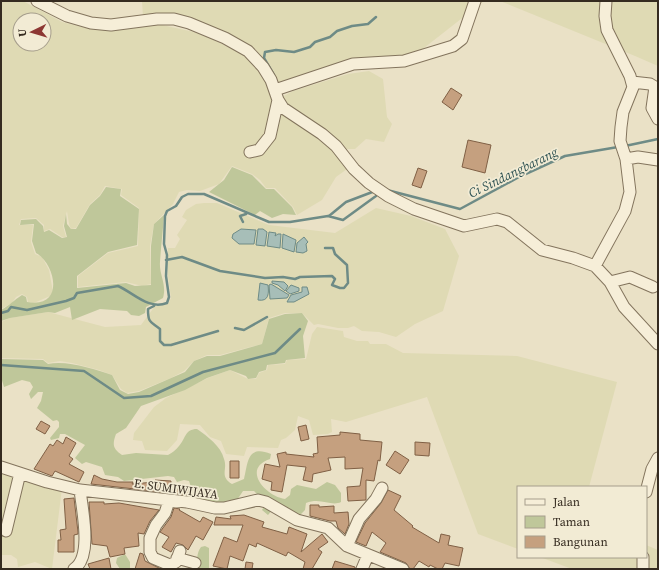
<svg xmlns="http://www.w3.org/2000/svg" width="659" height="570" font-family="'Source Serif 4',serif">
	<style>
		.farmland { fill: #dfdab4; fill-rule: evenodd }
		.green { fill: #bfc79a }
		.water { fill: #a7beb8; stroke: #6e8b86 }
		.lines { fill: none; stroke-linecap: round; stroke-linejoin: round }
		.stream { stroke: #6e8b86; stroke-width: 2.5 }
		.building { fill: #c5a07f; stroke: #806045 }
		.minor-casing { stroke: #83745d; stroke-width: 13 }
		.minor { stroke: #f6eed8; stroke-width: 11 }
		.labels { text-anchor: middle; stroke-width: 3.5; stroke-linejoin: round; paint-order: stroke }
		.street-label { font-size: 12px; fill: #352b20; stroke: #f2ebd4 }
		.water-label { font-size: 13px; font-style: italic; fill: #305353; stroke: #f2ebd4 }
	</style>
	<rect width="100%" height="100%" fill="#eae1c6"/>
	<path class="farmland" d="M1,1H23L62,22L86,28L114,29L136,25H162L194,32L212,39L248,57L265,79L270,91L333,149L347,169L336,177L322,200L297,215L293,207L275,188H266L260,180L252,174L232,166L219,184L200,191L187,190L179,192L173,204L154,224L150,246L151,284L142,286L126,282L78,287V276L108,253L138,246L139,208L121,195L122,189L105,186L100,195L90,204L76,228L71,229L69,224L67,211L63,226L66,237H62L50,229L44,231V225L36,218L21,219L19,225H33L31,242L35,254L42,257L49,270L53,292L50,296L34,303L28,302L27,297L22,294L16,297L12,303L1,309ZM20,20H44V44H20Z
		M142,1H484L415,55L278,87L238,41L143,17Z
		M500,1H658V66L635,56Z
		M369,71L383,79L387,117L392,124L384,142L366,139L355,149H341L330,133L291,111L282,97L293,91L348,74Z
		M204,203H217L269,225L335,233L376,208L411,216L445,229L459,256L443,311L415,324L396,337L379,332L362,331L354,326L348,328H338L318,324L314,325L302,313H285L269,318L262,344L220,355H207L194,361L184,371L171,378L139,391L127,393L121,389L112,375L99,370L72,363L60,361L48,363L43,359L1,358V322L10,318L48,312L105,327L141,325L155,306L168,304L171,298L168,276V248H175L180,239L177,235L187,220L182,217L186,210L196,204Z
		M317,327L343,331L344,337L357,341H368L370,344H386L403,353L517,356L617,382L589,487H518V549L478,534L427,397L346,422L331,419L332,432L328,434L313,435L309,420L298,416L295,430L286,438L281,440L278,448L247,447L244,456L226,454L221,441L210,437L200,425L180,424L177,440L167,451L145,450L142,441L133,440L134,433L154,407L166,398L208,378L230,370L248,379H256L259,373L267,370L268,365L285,364L287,360L306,359L312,334Z
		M1,468L62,488L52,569L35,562L18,567L17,559L11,555H1Z
		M646,545L658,550V569H572L540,557H646Z"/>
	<path class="green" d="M232,167L252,175L266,189H274L292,207L296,215L283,214L272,218L260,211L255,215L209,192L224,180Z
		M106,187L121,189L120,196L139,209L137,245L108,252L77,276V288L126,283L135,286L151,285V246L154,224L164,215C163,230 161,246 160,262C159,275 167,284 163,298L146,307L145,313L139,316L131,315L127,311L100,309L72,320L70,307L55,313L48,312L10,318L1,321V310C10,305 14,300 22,295L26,297L27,302C65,309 56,264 36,253L32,241L34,224L20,225L21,220L36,219L43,226L44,232L49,230L62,238L67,237L64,226L66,214L67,224L71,229H76L90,205L100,196Z
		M302,313L308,321L303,336L305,358L286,360L285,363L267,365L266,370L259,372L256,378L248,379L246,376L230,370L207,378L185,390L141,406L126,428L116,434C112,445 113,449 122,455L136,453L168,455C172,453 176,450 179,446C186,438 185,429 197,429C207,436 221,446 224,459C228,470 219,476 232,484L244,479C248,463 247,444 271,454L270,459C241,469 266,496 285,499L290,495L291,489L297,485L316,489L327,482L335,485L341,493V502C331,507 321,497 306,503L305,510L299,516L287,509L274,508L268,515L262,510L266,503L254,491H243L237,500L225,501L224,507L217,506L212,501V507L195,499L189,481L184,480L177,482L174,477L168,476L124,481L118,477L105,475L102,467L86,462L82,464L75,458L85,445L65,434H60L59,438L51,440L50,438L59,427V422L57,420L53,421L37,408L41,401L43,392H38L31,399L29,394L33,387L30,382L22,380L4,387L1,377V359L43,360L48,364C67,360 94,369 112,375L120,390L128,394L139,392L185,372L194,361L207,356H220L262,344L269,319L285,314Z
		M205,546L209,548V569H194C198,562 196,553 201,547Z
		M125,554L130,562V569H120L116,563L117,558Z"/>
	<path class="water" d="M241,229L256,230L254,244H239L232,238L233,234Z
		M258,229H263L267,232L265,246L256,245Z
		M269,232L276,233L275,236L278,234H281L280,248L267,246Z
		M283,234L296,240L294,252L282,248Z
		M304,237L308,242L306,244L307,251L303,253L296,252L297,243Z
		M272,281L284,282L288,286L285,291L278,285L272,283Z
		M260,283L268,285C269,293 269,302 258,300Z
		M271,284L289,295L287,298L270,299L269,285Z
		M291,285L299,288V291L290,294L286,291Z
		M302,287H307L309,294L294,302H287L291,295L302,292Z"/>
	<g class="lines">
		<path class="stream" d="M274,75L264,58L265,52L276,50L294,52L310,47L315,42L330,37L337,31L352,26L368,24L376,17
			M625,146L658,139
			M387,190L460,209L519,177L565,156L618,147
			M329,216L346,202L375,191
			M243,222L240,216L246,214
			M166,260L182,257L220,271L265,278L283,277L295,279L300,277L332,276L335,279L332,285L340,288H344L348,283L347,265L335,254L333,248H325
			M154,306L148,309C148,323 150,321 160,329V341L164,345H171L218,331
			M1,313L8,311L11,307L27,310L66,301L74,298L77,293L118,286C134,293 148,310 167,303L169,297L166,276L167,255L164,244L165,216L167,211L176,206L182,197L188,194H204L269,222H290L328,216L343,220L376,196L377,192
			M235,328L244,330L267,317
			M1,365L84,371L124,398L151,396L203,372L275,353L300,329"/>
	</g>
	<path class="building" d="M451,88L462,95L453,110L442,102Z
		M468,140L491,145L485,173L462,167Z
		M418,168L427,171L421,188L412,185Z
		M41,421L50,426L45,434L36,429Z
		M306,425L309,439L301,441L298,427Z
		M340,432L360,434V440L382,442L380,461L378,460L374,481L366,480V500L348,501L347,487L360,486L363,468L345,469V457L328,458L331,470L313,474L312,482L303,480L306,467L287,465L282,492L271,490L272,482L262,479L265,464L280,467L277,454L286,452V454L314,457L313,454L318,453L317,437L340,435Z
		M66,437L76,443L69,456L73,459L69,464L84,472L79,482L55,471L52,476L34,469L50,444L53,446L57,440L63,444Z
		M415,442L430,443L429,456L415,455Z
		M395,451L409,460L400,474L386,465Z
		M230,461H239V478H230Z
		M94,475L102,479L117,482H133L132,484L155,482V480L171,481L170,493L91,484Z
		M188,487L190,495L172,493V490Z
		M388,490L401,496L394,510L413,526L412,527L439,543L441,534L450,536L448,545L463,548L459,566L445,563L442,569H438L430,565L429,567L419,561L413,569H410L406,563L380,552L386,543L372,532L366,546L356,542L365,523L381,503Z
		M74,498L78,532V534L74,535V552H58V540H61L60,530L66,529L64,499Z
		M89,502H104V504L119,503L159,510L150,521L144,534L138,533L139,546L124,548L125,554L110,557L107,546L92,544Z
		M310,505H319V507L334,506V513L348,512L349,524L345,534L338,528L336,521H330L310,516Z
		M174,508L180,509L179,510L200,522L203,517L213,522L203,540L196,536L188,550L183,545L176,543L171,552L162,547L169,537L160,532L171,517Z
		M244,515L264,522L262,527L287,534L289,527L307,534L301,552L322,534L328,542L318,549L322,552L312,569H303L305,562L288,552L286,556L257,543L256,547L249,544L243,561L230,556L227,569L213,566L224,537L237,542L243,525H214L216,517L231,519L230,516Z
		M140,553L143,554L145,561L161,569H135Z
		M109,558L111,569H90L88,564Z
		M335,561L355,567V569H332Z
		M246,562L253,563L252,569H245Z"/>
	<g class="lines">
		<g class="minor-casing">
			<path id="minor" d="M37,1L67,16L91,23L111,25L157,19H174L189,23L225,38L248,51L263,67L271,80L278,100L283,108L322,134L336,146L354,169L369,183L388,196L414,209L464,226L497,219L507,222L542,250L573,258L595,266L610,282L624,307L658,344
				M632,82L650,84L655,87L652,108L658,119
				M275,90L353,64L404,61L453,46L462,39L475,1
				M250,152L259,150L270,136L278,100
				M626,159L638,157L658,160
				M595,266L625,211L630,192L626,159L620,141L621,127L623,112L633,87L630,76L607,30L605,16L606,1
				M610,282L630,277L653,287
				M1,467L47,482L80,490L187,502L215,508H224L258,500L266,502L297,520L328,528L347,546L403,569
				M646,492L652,469L658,458
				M169,501L165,513L156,525L150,538V552L153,558L170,565L176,562L180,551
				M6,531L20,473
				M347,546L359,519L376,499L382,488
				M643,557V569
				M177,558L195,563
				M74,569C93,557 82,509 80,490
				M362,569L368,555"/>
		</g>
		<use href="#minor" class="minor"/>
	</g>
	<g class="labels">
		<g class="street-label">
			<text transform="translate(176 489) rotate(8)" y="4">E. SUMIWIJAYA</text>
		</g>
		<g class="water-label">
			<text transform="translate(513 172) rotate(-26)" y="5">Ci Sindangbarang</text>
		</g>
	</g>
	<rect width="659" height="570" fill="none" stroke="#352b20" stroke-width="4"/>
	<rect x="517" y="486" width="130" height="72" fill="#f2ebd4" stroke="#a69e8c"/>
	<rect x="525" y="499" width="20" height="6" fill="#f6eed8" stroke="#a69e8c"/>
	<text x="553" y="506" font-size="12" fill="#352b20">Jalan</text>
	<rect x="525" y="516" width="20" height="12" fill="#bfc79a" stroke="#a69e8c"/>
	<text x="553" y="526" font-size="12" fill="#352b20">Taman</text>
	<rect x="525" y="536" width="20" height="12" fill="#c5a07f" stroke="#a69e8c"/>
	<text x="553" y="546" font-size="12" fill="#352b20">Bangunan</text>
	<g transform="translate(32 32) rotate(265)"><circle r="19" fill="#f2ebd4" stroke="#a69e8c"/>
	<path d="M0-3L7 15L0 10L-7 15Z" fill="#8d3733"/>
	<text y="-6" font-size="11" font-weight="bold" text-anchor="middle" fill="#352b20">U</text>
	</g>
</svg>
